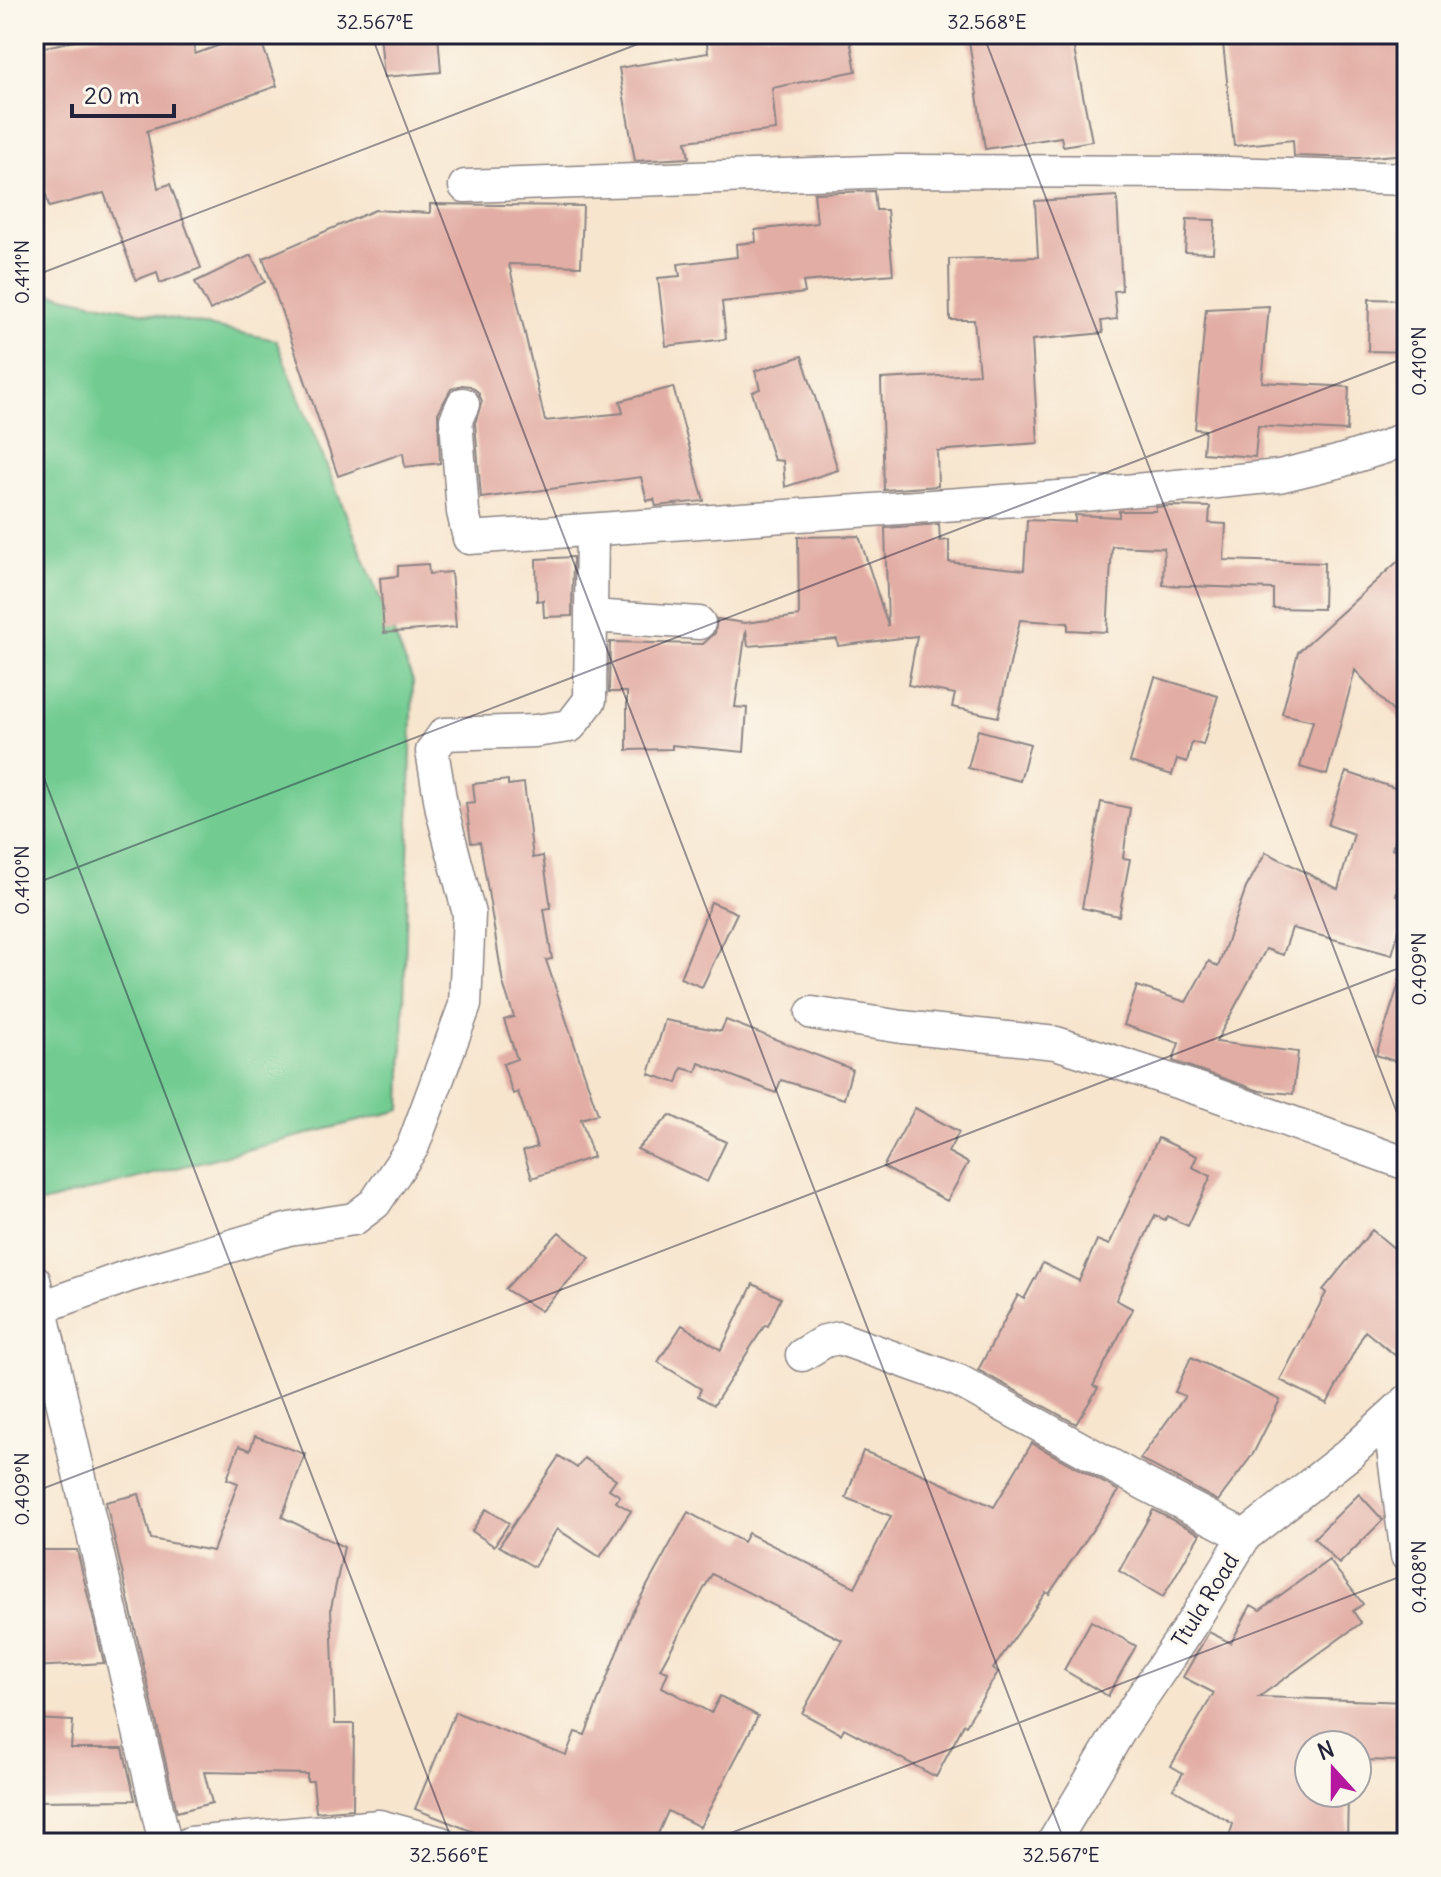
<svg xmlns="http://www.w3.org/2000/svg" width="1441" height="1877" font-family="Delius,sans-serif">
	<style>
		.green { fill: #72cc92; stroke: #4a7766; stroke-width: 2 }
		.building { fill: #e2ada4 }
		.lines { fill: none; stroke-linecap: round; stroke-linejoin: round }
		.street-casing { stroke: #8c8484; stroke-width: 35 }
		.street { stroke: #fff; stroke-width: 32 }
		.ticks { fill: none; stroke: #22223b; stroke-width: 2; stroke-opacity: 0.45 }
		.labels { text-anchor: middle; stroke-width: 6; stroke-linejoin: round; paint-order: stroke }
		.street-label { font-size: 22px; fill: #22223b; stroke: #fbf7ec }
		.neatline { fill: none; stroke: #22223b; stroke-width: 3 }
		.ticks-label { font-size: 20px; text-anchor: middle; fill: #22223b }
	</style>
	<rect width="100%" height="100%" fill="#fbf7ec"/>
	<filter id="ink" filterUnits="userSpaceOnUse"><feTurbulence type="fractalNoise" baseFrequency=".0125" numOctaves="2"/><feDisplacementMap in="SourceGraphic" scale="16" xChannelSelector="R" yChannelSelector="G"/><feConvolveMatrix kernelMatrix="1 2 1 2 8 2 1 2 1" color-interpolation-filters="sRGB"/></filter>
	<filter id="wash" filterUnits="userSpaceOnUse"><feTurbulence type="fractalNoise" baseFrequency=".006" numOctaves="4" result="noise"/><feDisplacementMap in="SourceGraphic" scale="32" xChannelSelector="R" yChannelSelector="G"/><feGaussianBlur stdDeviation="1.8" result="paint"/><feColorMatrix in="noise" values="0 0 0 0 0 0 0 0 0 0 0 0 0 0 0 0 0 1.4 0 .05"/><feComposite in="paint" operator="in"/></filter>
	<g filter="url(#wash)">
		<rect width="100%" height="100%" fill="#f7e5ce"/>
		<path class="green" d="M34,290L276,340L413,681L401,1110L34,1205Z"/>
		<g id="blocks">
			<path class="building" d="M110,34H194L195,54L248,35H259L277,86L147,131L158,188L170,184L201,268L160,283L157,272L136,280L104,193L49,207L41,174L45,173L34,95V49Z
				M380,34H438L441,72L384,77Z
				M706,34H849L856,71L772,88L776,130L686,141L689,158L635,161L619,68L708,53Z
				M968,34H1071L1092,141L1063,146L1061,137L985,149Z
				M1222,34H1407V154L1359,158L1294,156L1293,140L1234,146Z
				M874,191L876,210H887L893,274L803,282L805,293L722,302L726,339L666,346L658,278L680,276L678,264L737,257L736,244L756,242L755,230L817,223L814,193Z
				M1117,196L1122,290L1114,291L1117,319L1101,321L1103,333L1032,340L1038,443L937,451L938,486L884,490L881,379L979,374L974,320H950L949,259L1038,257L1035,201Z
				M430,204L583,206L581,266L509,264L545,421L623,413L620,401L673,387L704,501L656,506L654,499L647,501L641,477L481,498L475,423L482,401L478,392L470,386L462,385L451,389L438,413L440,463L405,467L403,453L338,476L263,258L375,210L430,213Z
				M1187,219L1215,220L1213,253L1185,252Z
				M251,255L265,282L210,310L195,282Z
				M1369,299L1407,300V352L1368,351Z
				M1269,306L1262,382L1349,387L1347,431L1258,426L1255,457L1203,453L1205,430L1195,429L1206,309Z
				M802,356L838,470L785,487L783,461L774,460L752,392L760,389L755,371Z
				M1172,506L1210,507L1209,523L1226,524L1224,560L1324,563L1323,609L1273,608V589L1163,585L1164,548L1112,546L1107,632L1068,630V623L1020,620L998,717L952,707L955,694L908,685L917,636L838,646L837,639L748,646L746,630L735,707L747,708L744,752L672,745V749L627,750V692H609L610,642L703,644L715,633L717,619L745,623L799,616L798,537L859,536L888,626L885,528L939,524L940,541L949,540V562L1024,570L1027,520L1075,522V515L1119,517V511H1156V507Z
				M1407,553V727L1355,670L1327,775L1300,767L1313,721L1282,714L1298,652Z
				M573,557L572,616L544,617L543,600L537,601L536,559Z
				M428,564L429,574L451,572L456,627L384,633L380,578L398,576V566Z
				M1155,677L1218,696L1203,745L1192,742L1187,762L1177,759L1172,775L1130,762Z
				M978,730L1030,744L1020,781L968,768Z
				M1346,772L1407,792V804L1392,849L1407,852L1396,895L1407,898V901L1392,955L1292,928L1283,955L1266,949L1216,1042L1298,1052L1293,1094L1260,1091L1173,1061L1179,1043L1124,1025L1137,986L1186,1002L1209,961L1218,967L1246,888L1266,852L1338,889L1354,834L1328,825Z
				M508,780V785L524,783L533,858L543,856L551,908L544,909L552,959L546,960L598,1114L581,1119L593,1157L532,1178L523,1151L537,1147L518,1092L513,1094L503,1064L517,1059L504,1020L514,1017L503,983L480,842L471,843L466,803L475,802L473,784Z
				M1101,802L1130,808L1123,858L1130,859L1119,916L1082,908Z
				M711,902L737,913L702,987L680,978Z
				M1401,977L1407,978V1065L1376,1055Z
				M665,1020L721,1031L726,1020L852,1069L844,1099L781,1080L776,1093L699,1063L696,1072L682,1068L677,1083L649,1074Z
				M915,1108L959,1132L948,1152L968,1163L947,1201L883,1167Z
				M670,1115L726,1142L707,1182L637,1149Z
				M1158,1138L1197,1156L1192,1167L1211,1176L1188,1226L1167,1216L1165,1220L1155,1215L1116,1300L1133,1309L1093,1386L1098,1388L1076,1424L978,1370L1018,1295L1024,1299L1043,1263L1079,1281L1097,1240L1109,1245Z
				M1372,1230L1407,1259V1365L1365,1331L1327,1404L1280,1380L1326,1293L1323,1290Z
				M559,1232L590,1258L541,1311L505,1289Z
				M753,1284L781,1298L768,1326L765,1325L714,1405L698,1396L701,1389L658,1362L682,1325L721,1350Z
				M1191,1357L1280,1400L1253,1454L1218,1501L1140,1459L1185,1396L1175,1392Z
				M255,1436L305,1454L282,1517L344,1547L331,1608L335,1724H354L353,1809L316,1812L313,1781H307V1774L204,1772L212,1803L177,1812L106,1502L139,1494L151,1539L213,1551L238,1483L227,1479L239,1446L250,1450Z
				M1032,1443L1119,1491L1049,1594L1046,1592L993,1669L998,1672L966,1725L964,1724L936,1777L844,1728L841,1734L802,1713L842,1640L712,1574L660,1669L668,1672L662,1687L711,1713L720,1696L758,1716L700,1827L668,1811L654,1843H502L415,1809L455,1712L566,1755L575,1732L585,1735L632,1613L688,1512L743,1542L748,1533L855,1587L891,1516L846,1498L863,1451L913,1470L994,1507Z
				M559,1456L577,1468L584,1458L616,1479L609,1489L620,1496L616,1502L631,1511L600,1557L557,1529L534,1567L499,1546Z
				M1359,1494L1383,1520L1339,1564L1314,1538Z
				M486,1509L509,1523L494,1546L472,1531Z
				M1153,1510L1200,1534L1163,1597L1119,1571Z
				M34,1550H77L104,1663L34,1667Z
				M1329,1560L1363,1604L1353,1611L1361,1623L1259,1697L1407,1702L1406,1761L1357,1760V1745H1309V1793H1348L1347,1843H1227L1233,1824L1173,1789L1183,1773L1171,1766L1214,1693L1183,1677L1209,1632L1231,1643L1251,1605L1260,1610Z
				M1091,1621L1136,1646L1108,1696L1064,1670Z
				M34,1719L73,1721L71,1748H123L135,1800L34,1801Z"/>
		</g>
	</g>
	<g filter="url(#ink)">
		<use href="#blocks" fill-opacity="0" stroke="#8c8484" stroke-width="2"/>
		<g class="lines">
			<g class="street-casing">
				<path id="street" d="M465,186L898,171L1199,172L1407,179
					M463,404L456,420L463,512L469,538L1074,496L1279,476L1337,462L1385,447L1407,437
					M591,616L699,623
					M812,1013L902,1027L1056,1043L1208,1092L1407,1164
					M34,1280L165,1843
					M42,1307L128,1276L289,1229L354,1219L375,1203L413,1146L465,1005L469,914L442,810L432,751L444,734L535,731L570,726L590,700L592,530
					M802,1355L825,1341L839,1338L959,1381L1145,1484L1245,1536
					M1389,1418L1407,1556
					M190,1843L379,1826L441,1843
					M1053,1843L1120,1730L1196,1617L1245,1536L1348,1455L1407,1401"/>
			</g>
			<use href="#street" class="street"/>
		</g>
	</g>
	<path class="ticks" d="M371,34L1065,1843M983,34L1407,1139M34,276L664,34M34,752L453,1843M34,884L1407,357M34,1492L1407,965M705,1843L1407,1574"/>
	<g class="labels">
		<g class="street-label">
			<text transform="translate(1205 1600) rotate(-58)" y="8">Ttula Road</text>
		</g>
	</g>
	<rect width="1441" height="1877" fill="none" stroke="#fbf7ec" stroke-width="88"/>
	<g transform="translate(1333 1769) rotate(339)"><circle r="38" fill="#fbf7ec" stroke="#a4a2a5" stroke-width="2"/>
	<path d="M0-6L14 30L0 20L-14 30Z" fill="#b5179e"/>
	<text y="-12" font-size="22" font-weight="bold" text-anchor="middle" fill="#22223b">N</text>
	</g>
	<path d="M72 104v12h102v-12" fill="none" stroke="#22223b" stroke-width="4"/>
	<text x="84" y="104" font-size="24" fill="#22223b" stroke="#fbf7ec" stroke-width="6" paint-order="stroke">20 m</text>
	<rect x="44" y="44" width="1353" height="1789" class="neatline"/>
	<g class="ticks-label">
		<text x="375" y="29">32.567°E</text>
		<text x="987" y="29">32.568°E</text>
		<text transform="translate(22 272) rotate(-90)" y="7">0.411°N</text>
		<text transform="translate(1419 361) rotate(-90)" y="7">0.410°N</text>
		<text transform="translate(22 880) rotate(-90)" y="7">0.410°N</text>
		<text transform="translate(1419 969) rotate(-90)" y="7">0.409°N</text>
		<text transform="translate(22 1489) rotate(-90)" y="7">0.409°N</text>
		<text transform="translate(1419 1577) rotate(-90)" y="7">0.408°N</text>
		<text x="449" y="1862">32.566°E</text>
		<text x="1061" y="1862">32.567°E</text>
	</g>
</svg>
